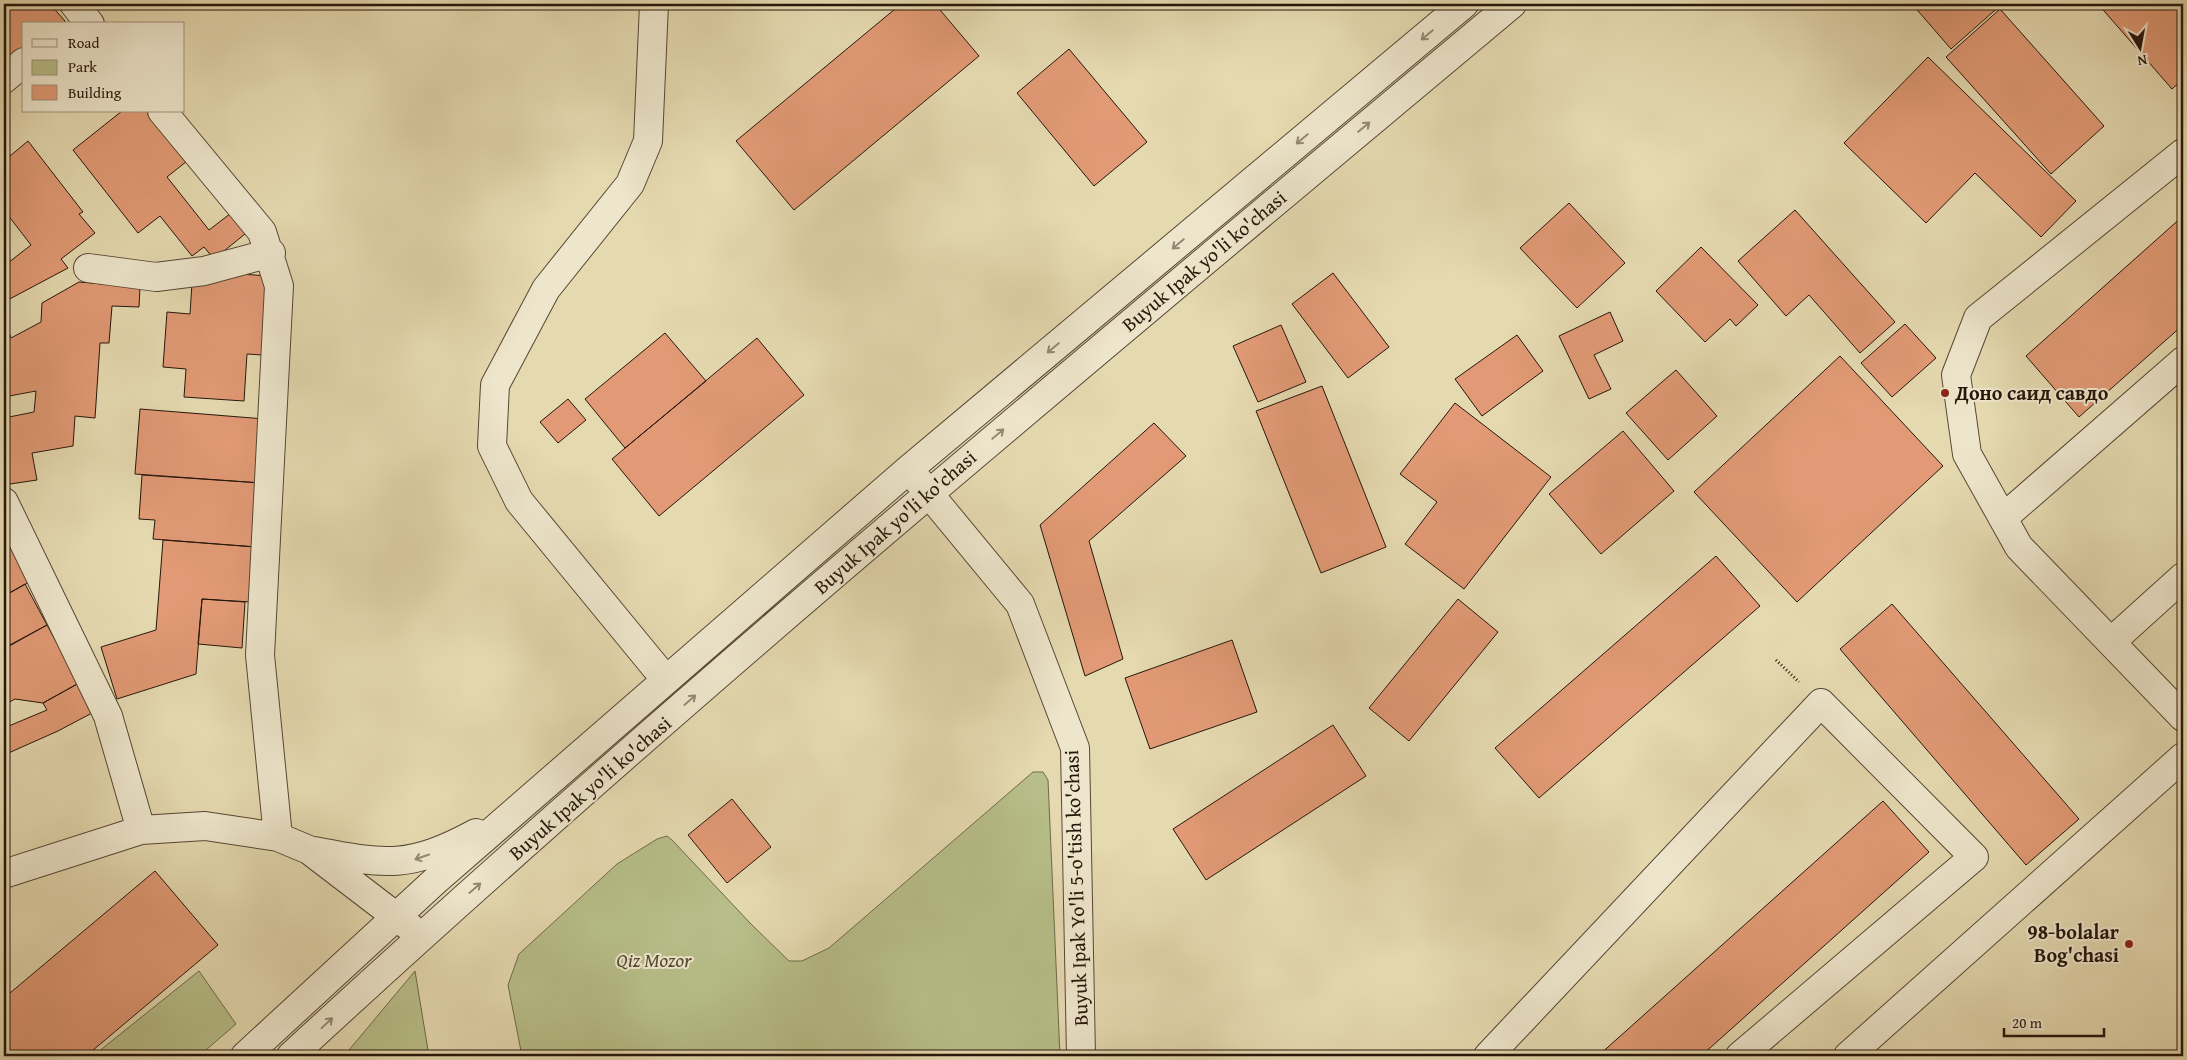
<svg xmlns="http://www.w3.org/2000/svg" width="2187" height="1060" font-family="'Gentium Book Plus',serif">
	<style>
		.green { fill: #b7be89; stroke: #6e6a4a }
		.building { fill: #e19a75; stroke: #26160b }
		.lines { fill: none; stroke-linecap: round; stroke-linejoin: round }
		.minor-casing { stroke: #564734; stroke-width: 30 }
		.path { stroke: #26160b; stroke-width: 3; stroke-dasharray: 1 2.5; stroke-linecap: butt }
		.minor { stroke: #eee6cc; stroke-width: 28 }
		.oneway { stroke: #948875 }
		.poi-dot { fill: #8f2418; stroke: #eee6cc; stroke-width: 2 }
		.labels { text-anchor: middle; stroke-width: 4; stroke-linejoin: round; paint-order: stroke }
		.street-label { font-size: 20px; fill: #26160b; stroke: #eee6cc }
		.poi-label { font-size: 20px; font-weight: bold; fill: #26160b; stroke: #eee6cc; text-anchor: start }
		.park-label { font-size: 20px; font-style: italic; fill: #524831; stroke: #eee6cc }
	</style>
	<rect width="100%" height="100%" fill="#e5d9b0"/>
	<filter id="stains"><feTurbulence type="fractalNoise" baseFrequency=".004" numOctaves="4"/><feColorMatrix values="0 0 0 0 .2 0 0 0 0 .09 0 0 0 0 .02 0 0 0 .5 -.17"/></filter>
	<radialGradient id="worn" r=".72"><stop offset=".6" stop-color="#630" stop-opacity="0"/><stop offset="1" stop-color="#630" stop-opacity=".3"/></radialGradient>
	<path class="green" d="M1033,772H1043L1048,780L1060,1056H522L508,985L519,954L617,864L657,839L667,836L673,841L751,924L789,961H802L829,948Z
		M199,971L236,1024L199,1056H93Z
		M415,971L429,1056H344Z"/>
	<path class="building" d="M4,4H50L65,21L62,24H24V57L4,74Z
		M901,4H935L979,56L794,210L736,141Z
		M1912,4H2002L1951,49Z
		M2098,4H2183V79L2172,89Z
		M2000,9L2104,126L2051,174L1946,57Z
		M1069,49L1147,142L1094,186L1017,93Z
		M1928,57L2076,201L2041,237L1975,173L1926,223L1844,143Z
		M122,111H156L192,157L167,177L209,230L235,210L250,230L214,259L204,247L192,256L160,216L138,233L73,150Z
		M28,141L83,212L79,214L95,233L61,259L68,268L4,302V266L31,245L4,210V161Z
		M1569,203L1625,263L1577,308L1520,248Z
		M1795,210L1895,322L1860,353L1809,295L1786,316L1738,261Z
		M2183,216V325L2079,417L2026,356Z
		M1701,247L1758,305L1736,326L1730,319L1705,342L1656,291Z
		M214,272L268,276L262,355L247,354L244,401L184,397L186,369L163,367L167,312L190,314L192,283Z
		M1333,273L1389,347L1348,378L1292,304Z
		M79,282L140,287L139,307L112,306L109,343H100L95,418L75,416L73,446L32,453L37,480L10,484L4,471V418L34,412L36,391L4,397V318L11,338L41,322L42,303Z
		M1610,312L1623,341L1594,355L1611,389L1589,399L1559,336Z
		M1905,324L1936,358L1892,397L1861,363Z
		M1281,325L1306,382L1258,402L1233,346Z
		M665,333L706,381L625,448L585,399Z
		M1517,335L1543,371L1482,416L1455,379Z
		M757,338L804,395L659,516L612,459Z
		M1840,356L1943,466L1797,602L1694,492Z
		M1676,370L1717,416L1668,460L1626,413Z
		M1322,386L1386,547L1321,573L1256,411Z
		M568,399L586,420L558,443L540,422Z
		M1455,403L1551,477L1464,589L1405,544L1437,502L1400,474Z
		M140,409L265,419L261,483L135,474Z
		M1154,423L1186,456L1089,541L1123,659L1085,676L1040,525Z
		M1623,431L1674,491L1601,554L1549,494Z
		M142,475L261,483L256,547L153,539L155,520L139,519Z
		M4,527L13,544L4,549Z
		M163,540L256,547L251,602L202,599L196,674L117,699L101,647L156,630Z
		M13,544L33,580L4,596V549Z
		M1716,556L1760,606L1539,798L1495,748Z
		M25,584L47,625L6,647L4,643V596Z
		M202,599L245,602L242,648L198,644Z
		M1458,599L1498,632L1409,741L1369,708Z
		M1892,604L2079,819L2026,865L1840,649Z
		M47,625L79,683L43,703L15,699L4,705V649Z
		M1232,640L1257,712L1150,749L1125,678Z
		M79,683L94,712L58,731L4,755V728L47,710L43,703Z
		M1333,725L1366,776L1206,880L1173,829Z
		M732,799L771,847L727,883L688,835Z
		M1883,801L1929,852L1701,1056H1598Z
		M155,871L218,945L86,1056H4V998Z"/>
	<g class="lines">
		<g class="minor-casing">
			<path id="minor" d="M74,4L90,24
				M654,4L648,141L630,184L546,289L495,385L492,446L519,501L666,680
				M4,79L24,62
				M162,111L262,232L279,286L260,655L278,837
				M2183,153L1978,318L1956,375L1967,454L2019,547L2183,717
				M88,268L156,277L204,271L271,253
				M916,478L1020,604L1075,748L1081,1056
				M4,502L108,716L141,830
				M2003,518L2183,361
				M2111,642L2183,577
				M314,851C387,865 409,869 476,833
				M4,874L141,830L205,826L278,837L309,850L411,928
				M245,1056L435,881L909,469L1464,4
				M291,1056C686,691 1100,349 1512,4
				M1488,1056L1821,703L1974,857L1740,1056
				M1848,1056L2183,757"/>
		</g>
		<path class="path" d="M1776,660L1799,682"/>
		<use href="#minor" class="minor"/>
	</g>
	<defs><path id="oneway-shaft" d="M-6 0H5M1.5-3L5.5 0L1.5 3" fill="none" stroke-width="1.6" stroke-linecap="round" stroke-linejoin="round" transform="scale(1.25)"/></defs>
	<g class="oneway">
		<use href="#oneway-shaft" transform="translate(1427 35) rotate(140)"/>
		<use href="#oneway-shaft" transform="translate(1364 127) rotate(-40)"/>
		<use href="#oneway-shaft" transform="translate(1302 139) rotate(140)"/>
		<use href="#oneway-shaft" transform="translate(1178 244) rotate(140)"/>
		<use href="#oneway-shaft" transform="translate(1053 348) rotate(140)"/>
		<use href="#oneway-shaft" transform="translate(998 434) rotate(-40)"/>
		<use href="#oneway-shaft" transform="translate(690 700) rotate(-41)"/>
		<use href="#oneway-shaft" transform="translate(422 857) rotate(161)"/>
		<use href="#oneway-shaft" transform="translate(475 888) rotate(-41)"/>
		<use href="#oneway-shaft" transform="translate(327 1023) rotate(-43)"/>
	</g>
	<g class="poi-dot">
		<circle cx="1945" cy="393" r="5"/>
		<circle cx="2129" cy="944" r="5"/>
	</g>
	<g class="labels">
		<g class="street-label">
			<text transform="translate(1204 261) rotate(-40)" y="7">Buyuk Ipak yo'li ko'chasi</text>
			<text transform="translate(895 522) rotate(-41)" y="7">Buyuk Ipak yo'li ko'chasi</text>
			<text transform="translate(590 788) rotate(-41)" y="7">Buyuk Ipak yo'li ko'chasi</text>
			<text transform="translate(1076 888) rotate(-92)" y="7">Buyuk Ipak Yo'li 5-o'tish ko'chasi</text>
		</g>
		<g class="poi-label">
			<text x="1955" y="400">Доно саид савдо</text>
			<text x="2119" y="939" text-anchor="end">98-bolalar<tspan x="2119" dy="23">Bog'chasi</tspan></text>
		</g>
		<g class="park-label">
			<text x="654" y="967">Qiz Mozor</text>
		</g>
	</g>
	<rect width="2187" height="1060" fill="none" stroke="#e5d9b0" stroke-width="20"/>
	<rect x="5" y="5" width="2177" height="1050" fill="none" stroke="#26160b" stroke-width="2.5"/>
	<rect x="10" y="10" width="2167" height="1040" fill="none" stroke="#26160b"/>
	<rect x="22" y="22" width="162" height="90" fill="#eee6cc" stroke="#9e937f"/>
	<rect x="32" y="39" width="25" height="8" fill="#eee6cc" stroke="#9e937f"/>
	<text x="68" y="48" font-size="15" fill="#26160b">Road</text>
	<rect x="32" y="60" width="25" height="15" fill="#b7be89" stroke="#9e937f"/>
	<text x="68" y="72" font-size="15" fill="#26160b">Park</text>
	<rect x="32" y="85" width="25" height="15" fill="#e19a75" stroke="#9e937f"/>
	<text x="68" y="98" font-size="15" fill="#26160b">Building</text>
	<g transform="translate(2140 48) rotate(169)" stroke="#eee6cc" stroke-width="4" paint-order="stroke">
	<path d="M0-4L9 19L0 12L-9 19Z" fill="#26160b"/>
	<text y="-8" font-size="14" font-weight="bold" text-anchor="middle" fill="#26160b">N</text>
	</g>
	<path d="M2004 1028v8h100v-8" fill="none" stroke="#26160b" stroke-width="2.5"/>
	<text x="2012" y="1028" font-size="15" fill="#26160b" stroke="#eee6cc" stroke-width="4" paint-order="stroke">20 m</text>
	<rect width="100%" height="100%" filter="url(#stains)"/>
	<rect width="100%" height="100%" fill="url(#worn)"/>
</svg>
